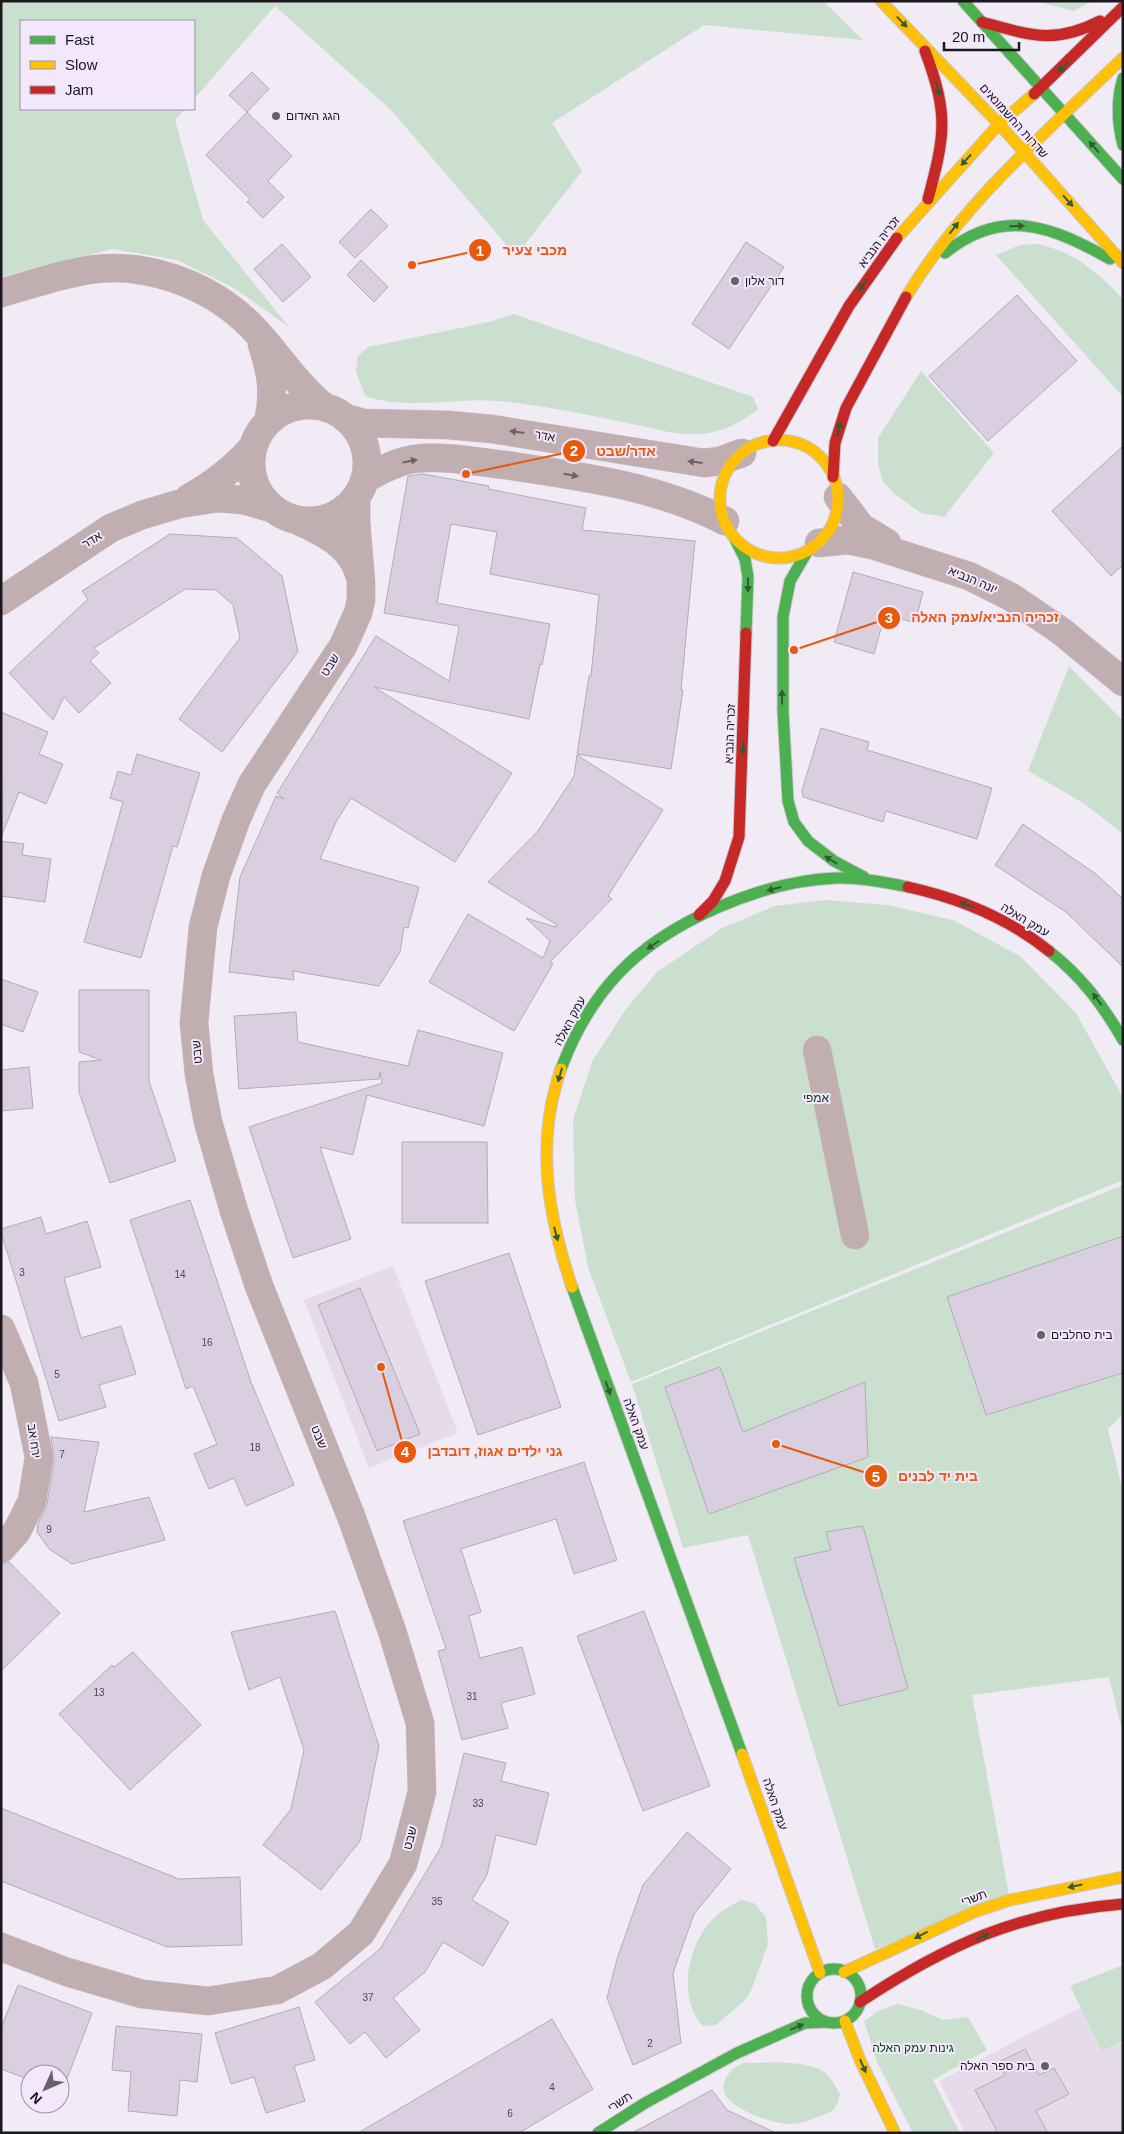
<svg xmlns="http://www.w3.org/2000/svg" width="1124" height="2134" font-family="Arial,Heebo,sans-serif">
	<style>
		.education { fill: #e6dbea }
		.green { fill: #cbdfce }
		.building { fill: #d9cfe0; stroke: #b1adb5 }
		.lines { fill: none; stroke-linecap: round; stroke-linejoin: round }
		.street-casing { stroke: #cbc6ce; stroke-width: 29 }
		.fast-casing { stroke: #cbc6ce; stroke-width: 13 }
		.slow-casing { stroke: #cbc6ce; stroke-width: 13 }
		.jam-casing { stroke: #cbc6ce; stroke-width: 13 }
		.street { stroke: #c1aeb1; stroke-width: 28 }
		.fast { stroke: #4caf50; stroke-width: 11 }
		.slow { stroke: #ffc107; stroke-width: 11 }
		.jam { stroke: #c62828; stroke-width: 11 }
		.oneway { fill: #325c35 }
		.oneway2 { fill: #6e6368 }
		.poi-dot { fill: #67626a; stroke: #f2e7fb; stroke-width: 2 }
		.labels { text-anchor: middle; stroke-width: 4; stroke-linejoin: round; paint-order: stroke }
		.number-label { font-size: 10px; fill: #4b464f }
		.poi-label { font-size: 12px; fill: #1c181f; stroke: #f2e7fb; text-anchor: start }
		.street-label { font-size: 12px; fill: #1c181f; stroke: #f2e7fb }
		.park-label { font-size: 12px; fill: #034512; stroke: #f2e7fb }
		.leader { fill: none; stroke: #e8590c; stroke-width: 2 }
		.callout-dot { fill: #e8590c; stroke: #f2e7fb; stroke-width: 2 }
		.mark-label { font-size: 15px; text-anchor: middle; font-weight: bold; fill: #fff }
		.callout-label { font-size: 14px; text-anchor: middle; font-weight: bold; fill: #e8590c; stroke: #f2e7fb; stroke-width: 4; stroke-linejoin: round; paint-order: stroke }
	</style>
	<rect width="100%" height="100%" fill="#f1ebf6"/>
	<path class="education" d="M393,1266L458,1433L369,1468L304,1300Z
		M1081,2007L1102,2051L1123,2042V2133H965L939,2081Z"/>
	<path class="green" d="M1,1H823L863,40L704,25L552,123L582,171L516,256L392,111L275,6L194,99V21H21V109H185L175,120L203,220L289,327L234,288L177,260L112,249L1,277Z
		M1035,1H1092L1074,11Z
		M1038,244C1074,252 1098,272 1123,299V397L996,255L1020,245Z
		M514,314L753,397L758,409C736,426 717,435 689,434C670,434 650,427 632,424C588,415 543,405 497,401C453,397 410,411 365,396L356,371L358,356L368,347L489,322Z
		M921,371L994,453L944,517L921,513L897,496L884,483L878,466V438Z
		M1069,666L1123,721V834L1085,804L1028,771Z
		M825,900L887,905L953,920L1020,956L1076,1013L1120,1092L1123,1103V1180L631,1382L588,1267L575,1200L573,1119L593,1060L626,1009L657,972L722,928L775,906Z
		M1123,1185V1414L1108,1429L1123,1492V1734L1109,1677L972,1695L1010,1900L875,1949L748,1535L683,1548L632,1384Z
		M741,1900L754,1903L766,1917L768,1944L751,1991L744,2001L716,2025L703,2026C676,1998 688,1942 715,1917C722,1910 732,1905 741,1900Z
		M1123,1965V2041L1102,2051L1070,1986Z
		M897,2004L921,2010L943,2020L968,2017L987,2050L933,2080L960,2133H913L877,2062L864,2021L880,2010Z
		M743,2063C765,2063 801,2060 821,2070C830,2075 835,2085 840,2094C836,2112 832,2112 815,2118C806,2122 798,2124 788,2124C770,2123 710,2104 726,2078C731,2069 734,2067 743,2063Z"/>
	<path class="building" d="M252,72L269,89L247,112L229,95Z
		M247,112L292,156L268,181L284,197L263,218L247,202L250,199L206,155Z
		M371,209L388,226L355,258L339,242Z
		M746,242L784,267L729,349L692,324Z
		M282,244L311,277L283,302L254,269Z
		M361,260L388,287L374,302L347,275Z
		M1017,295L1077,361L988,441L929,376Z
		M1123,446V565L1111,576L1052,511Z
		M423,474L489,486L488,489L586,508L582,530L695,541L681,690H683L671,769L577,754L589,676H591L599,595L490,574L497,532L451,524L437,603L550,624L542,665L540,664L529,719L374,687L512,773L455,862L351,798L336,822L320,859L419,887L408,928L404,927L400,952L379,986L293,971L294,980L229,972L240,877L276,796L284,799L277,793L376,636L449,681L459,626L384,613L408,476Z
		M170,534L237,538L282,576L298,652L222,752L179,719L240,638L233,605L216,590L185,589L94,648L99,653L90,661L111,683L79,713L64,697L53,720L9,673L88,599L82,591Z
		M853,572L923,592L915,623L885,614L874,654L834,642Z
		M1,712L48,732L39,754L63,764L46,804L19,792L2,835Z
		M821,728L869,742L867,750L992,788L977,839L886,811L883,822L803,797L802,790Z
		M137,754L200,773L177,847L173,846L141,958L84,942L123,802L110,798L118,771L131,775Z
		M577,755L663,810L608,896L612,899L550,962L553,964L514,1031L429,982L468,914L543,958L550,941L526,918L556,927L557,925L488,882L538,831L574,776Z
		M1023,824L1096,874L1123,899V967L1066,912L995,865Z
		M1,841L24,844L22,855L51,859L45,902L1,896Z
		M1,979L38,992L23,1032L1,1024Z
		M79,990H149V1081L176,1161L110,1183L79,1092V1062L101,1060L79,1052Z
		M296,1012L298,1042L408,1066L418,1030L503,1053L484,1126L367,1095L353,1155L320,1147L351,1239L293,1258L249,1127L382,1083L380,1072L379,1079L239,1089L234,1016Z
		M29,1067L33,1108L1,1111V1070Z
		M402,1142H487L488,1223H402Z
		M190,1200L251,1382L294,1485L246,1506L234,1478L209,1489L194,1454L217,1444L193,1386L186,1389L130,1220Z
		M41,1217L46,1234L87,1221L101,1267L64,1278L81,1338L121,1326L136,1374L99,1385L106,1407L59,1421L1,1232V1229Z
		M1123,1236V1373L986,1415L947,1297Z
		M509,1253L561,1407L478,1435L425,1281Z
		M360,1288L420,1434L377,1451L318,1305Z
		M720,1367L743,1432L865,1382L868,1457L709,1514L665,1387Z
		M51,1437L99,1442L84,1512L149,1497L165,1540L72,1564L49,1549L37,1532L38,1524L47,1504L54,1459Z
		M584,1462L617,1560L574,1574L556,1519L461,1549L481,1612L469,1616L480,1658L522,1647L535,1694L501,1703L508,1728L462,1740L438,1651L446,1649L403,1521Z
		M863,1526L908,1689L839,1706L794,1558L831,1550L826,1532Z
		M9,1562L60,1613L1,1671V1564Z
		M335,1611L379,1746L360,1841L321,1890L263,1845L291,1809L304,1750L280,1677L249,1690L231,1632Z
		M644,1611L710,1786L643,1811L577,1636Z
		M133,1652L201,1725L130,1790L59,1714L112,1665L114,1667Z
		M464,1753L506,1763L501,1781L549,1793L536,1845L496,1835L487,1875L472,1900L509,1922L483,1966L443,1942L425,1972L393,1998L420,2030L386,2058L365,2032L350,2044L315,2002L380,1949L441,1847Z
		M1,1808L179,1879L240,1877L242,1945L167,1947L1,1881Z
		M687,1832L731,1869L694,1914L673,1973L681,2043L633,2065L607,1998L617,1959L643,1885Z
		M18,1985L92,2013L62,2092H60V2074H30V2080L1,2069V2028Z
		M299,2007L315,2060L294,2066L305,2101L266,2113L254,2077L231,2084L215,2033Z
		M552,2019L593,2089L519,2133H358Z
		M116,2026L202,2034L197,2082L180,2080L177,2116L128,2111L131,2072L112,2070Z
		M1025,2049L1039,2075L1054,2068L1069,2094L1036,2111L1048,2133H998L975,2090L1005,2075L999,2062Z
		M712,2090L727,2110L776,2133H632Z"/>
	<g class="lines">
		<g class="street-casing">
			<path id="street" d="M1,293C27,286 52,277 78,272C139,258 209,283 252,327C277,353 295,383 323,406
				M262,344C271,372 275,392 268,422
				M251 463a58 58 0 1 1 116 0a58 58 0 1 1-116 0Z
				M345,418L364,423L448,425L492,429L704,463L720,461L742,453
				M365,479C381,470 396,462 414,459C441,455 478,462 505,465C580,476 657,486 725,521
				M838,497L861,527L887,543
				M189,498C214,484 234,469 253,447
				M299,521C323,532 351,545 359,574
				M819,543L847,540L872,545L969,576L1011,597L1061,631L1123,682
				M1,601L111,528L142,515L179,504L218,498L243,500L271,508
				M817,1050L855,1235
				M1,1329L24,1383L39,1457L32,1501L17,1531L1,1549
				M1,1947L67,1972L142,1994L208,2001L277,1990L322,1966L361,1933L403,1864L422,1792L420,1723L392,1631L351,1516L259,1286L234,1211L208,1122L199,1074L194,1023L203,927L216,876L236,820L252,784L343,646L358,613L361,600V583L356,522V498"/>
		</g>
		<g class="fast-casing">
			<path id="fast" d="M963,1L1123,179
				M1123,78C1116,101 1117,122 1123,145
				M945,253C1003,206 1053,227 1110,259
				M735,539L745,559L748,577L746,633
				M807,552L790,581L783,617V711L788,801L794,822L808,841L834,861L864,877
				M1049,951C1081,976 1103,1005 1123,1040
				M561,1069C574,1034 592,1002 617,975C667,921 763,881 836,878C860,877 885,882 908,887
				M572,1287L742,1754
				M807 1996a27 27 0 1 1 54 0a27 27 0 1 1-54 0Z
				M598,2133L645,2103L737,2053L805,2023L827,2022"/>
		</g>
		<g class="slow-casing">
			<path id="slow" d="M881,1L999,124L1123,263
				M897,238L999,124L1034,94
				M906,297C962,204 1045,133 1123,58
				M720 499a59 59 0 1 1 118 0a59 59 0 1 1-118 0Z
				M561,1069C535,1143 548,1216 572,1287
				M742,1754L820,1973
				M844,1972L974,1912L1010,1900L1123,1877
				M845,2021L860,2060L895,2133"/>
		</g>
		<g class="jam-casing">
			<path id="jam" d="M982,22C1029,35 1054,45 1100,21
				M925,51C949,115 945,135 928,199
				M1034,94L1123,7
				M773,441L849,306L897,238
				M833,477L835,443L846,408L906,297
				M908,887C958,898 1008,918 1049,951
				M699,915L713,901L725,881L739,837L746,633
				M860,2002C946,1945 1019,1912 1123,1904"/>
		</g>
		<use href="#street" class="street"/>
		<use href="#fast" class="fast"/>
		<use href="#slow" class="slow"/>
		<use href="#jam" class="jam"/>
	</g>
	<defs><path id="oneway-solid" d="M-6-.8H1V-3.2L6.5 0L1 3.2V.8H-6Z" transform="scale(1.25)"/></defs>
	<g class="oneway">
		<use href="#oneway-solid" transform="translate(902 22) rotate(46)"/>
		<use href="#oneway-solid" transform="translate(1063 67) rotate(135)"/>
		<use href="#oneway-solid" transform="translate(938 89) rotate(74)"/>
		<use href="#oneway-solid" transform="translate(1094 147) rotate(-131)"/>
		<use href="#oneway-solid" transform="translate(966 160) rotate(133)"/>
		<use href="#oneway-solid" transform="translate(1068 201) rotate(48)"/>
		<use href="#oneway-solid" transform="translate(1017 226) rotate(-1)"/>
		<use href="#oneway-solid" transform="translate(954 228) rotate(-52)"/>
		<use href="#oneway-solid" transform="translate(863 285) rotate(125)"/>
		<use href="#oneway-solid" transform="translate(839 429) rotate(-76)"/>
		<use href="#oneway-solid" transform="translate(748 585) rotate(91)"/>
		<use href="#oneway-solid" transform="translate(782 697) rotate(-90)"/>
		<use href="#oneway-solid" transform="translate(743 747) rotate(92)"/>
		<use href="#oneway-solid" transform="translate(831 860) rotate(-148)"/>
		<use href="#oneway-solid" transform="translate(774 889) rotate(165)"/>
		<use href="#oneway-solid" transform="translate(967 905) rotate(-158)"/>
		<use href="#oneway-solid" transform="translate(653 945) rotate(145)"/>
		<use href="#oneway-solid" transform="translate(1097 999) rotate(-126)"/>
		<use href="#oneway-solid" transform="translate(560 1075) rotate(106)"/>
		<use href="#oneway-solid" transform="translate(556 1234) rotate(75)"/>
		<use href="#oneway-solid" transform="translate(608 1388) rotate(70)"/>
		<use href="#oneway-solid" transform="translate(1075 1886) rotate(168)"/>
		<use href="#oneway-solid" transform="translate(921 1935) rotate(153)"/>
		<use href="#oneway-solid" transform="translate(982 1937) rotate(-23)"/>
		<use href="#oneway-solid" transform="translate(797 2027) rotate(-23)"/>
		<use href="#oneway-solid" transform="translate(863 2066) rotate(66)"/>
	</g>
	<g class="oneway2">
		<use href="#oneway-solid" transform="translate(517 432) rotate(-172)"/>
		<use href="#oneway-solid" transform="translate(410 461) rotate(-11)"/>
		<use href="#oneway-solid" transform="translate(695 462) rotate(-173)"/>
		<use href="#oneway-solid" transform="translate(571 475) rotate(10)"/>
	</g>
	<g class="poi-dot">
		<circle cx="276" cy="116" r="5"/>
		<circle cx="735" cy="281" r="5"/>
		<circle cx="1041" cy="1335" r="5"/>
		<circle cx="1045" cy="2066" r="5"/>
	</g>
	<g class="labels">
		<g class="number-label">
			<text x="22" y="1276">3</text>
			<text x="180" y="1278">14</text>
			<text x="207" y="1346">16</text>
			<text x="57" y="1378">5</text>
			<text x="255" y="1451">18</text>
			<text x="62" y="1458">7</text>
			<text x="49" y="1533">9</text>
			<text x="99" y="1696">13</text>
			<text x="472" y="1700">31</text>
			<text x="478" y="1807">33</text>
			<text x="437" y="1905">35</text>
			<text x="368" y="2001">37</text>
			<text x="650" y="2047">2</text>
			<text x="552" y="2091">4</text>
			<text x="510" y="2117">6</text>
		</g>
		<g class="poi-label">
			<text x="286" y="120">הגג האדום</text>
			<text x="745" y="285">דור אלון</text>
			<text x="1051" y="1339">בית סחלבים</text>
			<text x="1035" y="2070" text-anchor="end">בית ספר האלה</text>
		</g>
		<g class="street-label">
			<text transform="translate(1014 121) rotate(48)" y="4">שדרות החשמונאים</text>
			<text transform="translate(879 242) rotate(-53)" y="4">זכריה הנביא</text>
			<text transform="translate(545 436) rotate(9)" y="4">אדר</text>
			<text transform="translate(92 540) rotate(-32)" y="4">אדר</text>
			<text transform="translate(973 580) rotate(23)" y="4">יונה הנביא</text>
			<text transform="translate(330 665) rotate(-57)" y="4">שבט</text>
			<text transform="translate(730 734) rotate(-88)" y="4">זכריה הנביא</text>
			<text transform="translate(1025 920) rotate(31)" y="4">עמק האלה</text>
			<text transform="translate(570 1021) rotate(-62)" y="4">עמק האלה</text>
			<text transform="translate(197 1052) rotate(-95)" y="4">שבט</text>
			<text transform="translate(636 1424) rotate(70)" y="4">עמק האלה</text>
			<text transform="translate(319 1437) rotate(68)" y="4">שבט</text>
			<text transform="translate(34 1441) rotate(82)" y="4">ירח אב</text>
			<text transform="translate(775 1804) rotate(71)" y="4">עמק האלה</text>
			<text transform="translate(410 1838) rotate(-76)" y="4">שבט</text>
			<text transform="translate(974 1898) rotate(-20)" y="4">תשרי</text>
			<text transform="translate(620 2102) rotate(-33)" y="4">תשרי</text>
		</g>
		<g class="park-label">
			<text x="816" y="1102">אמפי</text>
			<text x="913" y="2052">גינות עמק האלה</text>
		</g>
	</g>
	<path class="leader" d="M412 265L480 250M466 474L574 451M794 650L889 618M381 1367L405 1452M776 1444L876 1476"/>
	<g class="callout-dot">
		<circle cx="412" cy="265" r="5"/>
		<circle cx="466" cy="474" r="5"/>
		<circle cx="794" cy="650" r="5"/>
		<circle cx="381" cy="1367" r="5"/>
		<circle cx="776" cy="1444" r="5"/>
		<circle cx="480" cy="250" r="12"/>
		<circle cx="574" cy="451" r="12"/>
		<circle cx="889" cy="618" r="12"/>
		<circle cx="405" cy="1452" r="12"/>
		<circle cx="876" cy="1476" r="12"/>
	</g>
	<g class="mark-label">
		<text x="480" y="256">1</text>
		<text x="574" y="456">2</text>
		<text x="889" y="623">3</text>
		<text x="405" y="1457">4</text>
		<text x="876" y="1482">5</text>
	</g>
	<g class="callout-label">
		<text x="535" y="255">מכבי צעיר</text>
		<text x="626" y="456">אדר/שבט</text>
		<text x="985" y="622">זכריה הנביא/עמק האלה</text>
		<text x="495" y="1456">גני ילדים אגוז, דובדבן</text>
		<text x="938" y="1481">בית יד לבנים</text>
	</g>
	<rect width="1124" height="2134" fill="none" stroke="#1c181f" stroke-width="5"/>
	<rect x="20" y="20" width="175" height="90" fill="#f2e7fb" stroke="#9c94a3"/>
	<rect x="30" y="36" width="25" height="8" fill="#4caf50" stroke="#9c94a3"/>
	<text x="65" y="45" font-size="15" fill="#1c181f">Fast</text>
	<rect x="30" y="61" width="25" height="8" fill="#ffc107" stroke="#9c94a3"/>
	<text x="65" y="70" font-size="15" fill="#1c181f">Slow</text>
	<rect x="30" y="86" width="25" height="8" fill="#c62828" stroke="#9c94a3"/>
	<text x="65" y="95" font-size="15" fill="#1c181f">Jam</text>
	<g transform="translate(45 2089) rotate(225)"><circle r="24" fill="#f2e7fb" stroke="#9c94a3"/>
	<path d="M0-4L9 19L0 12L-9 19Z" fill="#67626a"/>
	<text y="-8" font-size="14" font-weight="bold" text-anchor="middle" fill="#1c181f">N</text>
	</g>
	<path d="M944 42v8h75v-8" fill="none" stroke="#1c181f" stroke-width="2.5"/>
	<text x="952" y="42" font-size="15" fill="#1c181f" stroke="#f2e7fb" stroke-width="4" paint-order="stroke">20 m</text>
</svg>
